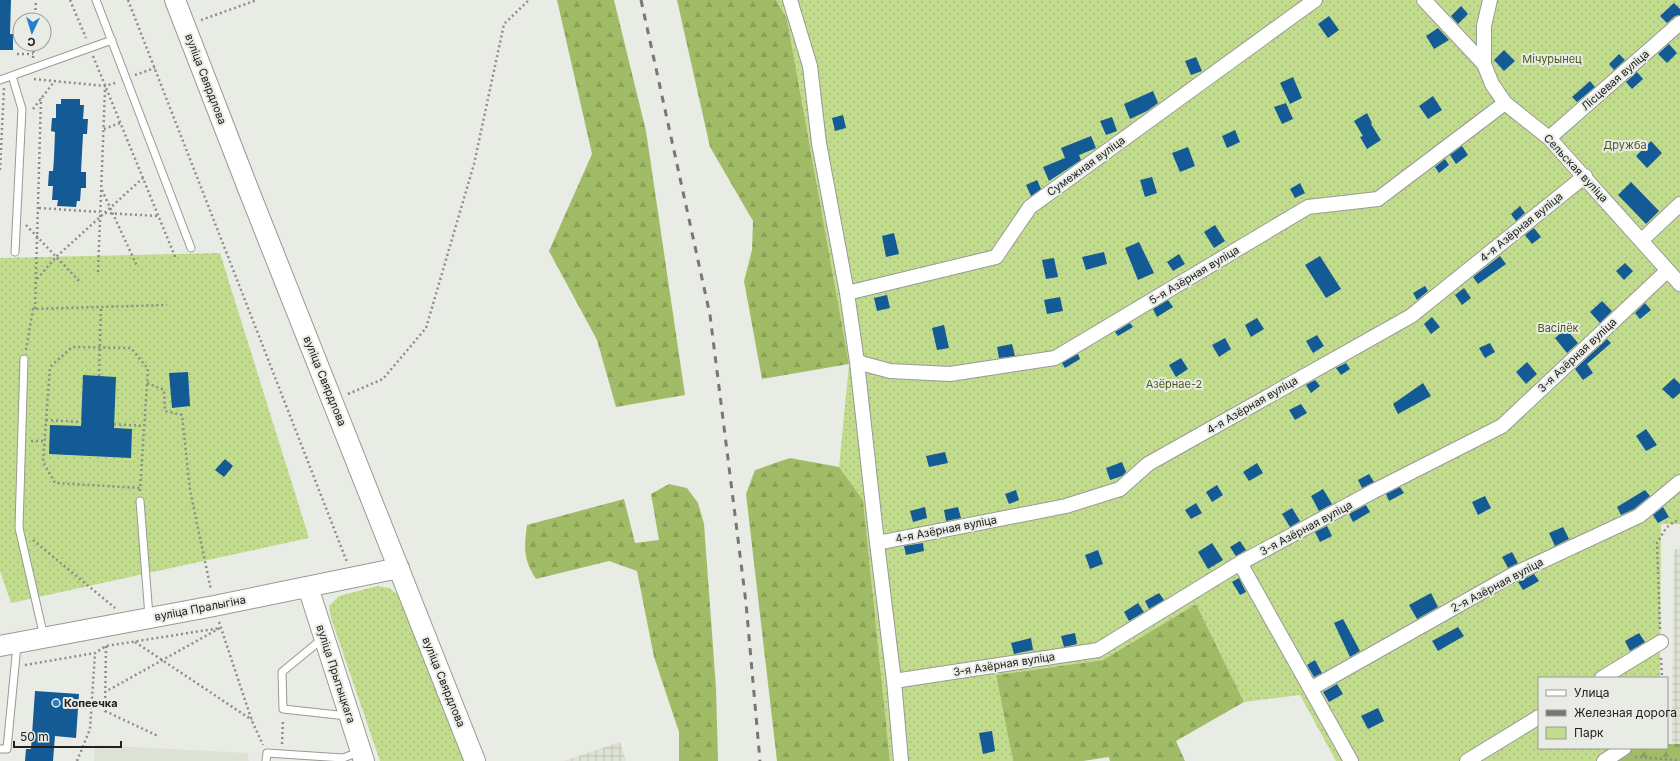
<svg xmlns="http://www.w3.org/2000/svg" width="1680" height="761" font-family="Inter,sans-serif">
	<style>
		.built { fill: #dde2d5 }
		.industrial { fill: url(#industrial-grid) }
		.green { fill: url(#green-dots) }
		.forest { fill: url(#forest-firs) }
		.building { fill: #145a94 }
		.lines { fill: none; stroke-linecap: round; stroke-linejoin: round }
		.lane-casing { stroke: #989a95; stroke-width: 9 }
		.street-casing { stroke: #989a95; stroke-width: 16 }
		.secondary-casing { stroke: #989a95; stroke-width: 22 }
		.path { stroke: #8c8d89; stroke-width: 2.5; stroke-dasharray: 2 3; stroke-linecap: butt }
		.lane { stroke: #fff; stroke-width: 7 }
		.street { stroke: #fff; stroke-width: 14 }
		.secondary { stroke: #fff; stroke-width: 20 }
		.rail { stroke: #777874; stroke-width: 3; stroke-dasharray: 7 7; stroke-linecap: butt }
		.poi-dot { fill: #247ecb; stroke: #e9ebe5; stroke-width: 1.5 }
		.labels { text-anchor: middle; stroke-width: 4; stroke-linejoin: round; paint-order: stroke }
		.park-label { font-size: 11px; fill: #4a5b1e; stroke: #e9ebe5 }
		.street-label { font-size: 11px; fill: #21211f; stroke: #e9ebe5 }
		.poi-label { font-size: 11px; font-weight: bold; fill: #21211f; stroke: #e9ebe5; text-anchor: start }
	</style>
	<defs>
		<pattern id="industrial-grid" width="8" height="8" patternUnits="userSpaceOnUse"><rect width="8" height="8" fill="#dde2d5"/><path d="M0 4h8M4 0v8" fill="none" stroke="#bdc2b6"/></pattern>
		<pattern id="green-dots" width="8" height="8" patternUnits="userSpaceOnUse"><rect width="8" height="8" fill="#c2dc8d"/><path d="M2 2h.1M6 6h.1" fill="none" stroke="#a6bc79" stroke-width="1.8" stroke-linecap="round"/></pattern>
		<pattern id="forest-firs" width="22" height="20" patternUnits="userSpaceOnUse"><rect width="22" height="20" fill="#a1bc66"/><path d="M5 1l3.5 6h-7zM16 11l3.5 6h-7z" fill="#8aa158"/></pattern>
	</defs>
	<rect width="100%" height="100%" fill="#e9ebe5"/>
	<path class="built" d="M95,745L247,753L249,761H94Z"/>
	<path class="industrial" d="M1674,549H1680V744H1672Z
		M620,742L626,761H564Z"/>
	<path class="green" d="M776,0H1680V524H1661L1660,678H1539V748H1626L1608,761H1336L1300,695L1244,702L1196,604L1103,660L996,675L1013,761H890L863,500L839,467L849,364L787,19Z
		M220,253L309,538L11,603L0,571V258Z
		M377,586L389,588L401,597L468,761H380L331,618L329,606L339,596Z"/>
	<path class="forest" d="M557,0H614L646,131L685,395L616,407L597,340L549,251L592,154Z
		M677,0H776L787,19L849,364L762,379L744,281L752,250L753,221L710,147Z
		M790,458L839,467L863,500L890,761H777L746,494L755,470Z
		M669,484L687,488L698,503L704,524L716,688L718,761H679V732L654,657L637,571L609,561L536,579C523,559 524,548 527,525L624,499L635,543L659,540L651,494Z
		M1196,604L1244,702L1176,741L1185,761H1110L1109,757L1083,761H1013L996,675L1103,660Z
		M1667,744H1680V761H1608L1626,748H1667Z"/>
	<path class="building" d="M0,0H11L10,34H13V50H0Z
		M1674,3L1680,9V15L1675,16L1667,23L1660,16Z
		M1461,6L1468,14L1458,24L1451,16Z
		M1329,16L1339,30L1328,38L1318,24Z
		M1438,28L1449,40L1434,49L1426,36Z
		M1669,44L1677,53L1667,63L1658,54Z
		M1504,50L1515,61L1504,71L1494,60Z
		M1619,54L1625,60L1614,70L1609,64Z
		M1196,57L1202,71L1191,75L1185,61Z
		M1637,72L1643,79L1632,89L1626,82Z
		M1293,77L1302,98L1290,104L1280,83Z
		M1590,81L1595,87L1577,102L1572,97Z
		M1153,91L1158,103L1147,111L1130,119L1124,104Z
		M1433,96L1442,110L1428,119L1419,106Z
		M61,99H80V105H84L83,119H88L87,134H83L81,172H86V188H81L80,201H77L76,207L57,206L58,200H52L53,186H48L49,171H53L54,158L55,132L51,131L52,118H56V104H61Z
		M1286,103L1293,119L1282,124L1274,107Z
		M1367,113L1372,123L1371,124L1381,140L1367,149L1360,137L1363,136L1354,121Z
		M843,115L846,128L835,131L832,118Z
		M1112,117L1117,131L1106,135L1100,121Z
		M1235,130L1240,142L1227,148L1222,136Z
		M1091,136L1096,148L1079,155L1081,160L1049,181L1043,167L1065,158L1061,148Z
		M1651,141L1662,153L1647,168L1636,156Z
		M1462,146L1468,155L1456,164L1450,155Z
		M1188,147L1195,166L1180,172L1172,153Z
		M1445,159L1449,165L1439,173L1435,167Z
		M1152,177L1157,193L1145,197L1140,180Z
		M1037,180L1041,189L1031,196L1026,185Z
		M1631,182L1659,211L1646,224L1618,195Z
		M1300,183L1305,193L1295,198L1290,189Z
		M1520,206L1525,213L1516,221L1511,214Z
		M1215,225L1225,241L1214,248L1204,232Z
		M1534,228L1541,237L1532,244L1525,235Z
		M894,233L899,254L886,257L882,236Z
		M1139,242L1154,273L1138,280L1125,248Z
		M1104,252L1107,264L1086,270L1082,257Z
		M1179,254L1185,264L1173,271L1167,262Z
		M1320,256L1341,289L1326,298L1305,265Z
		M1500,256L1506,264L1478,284L1473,277Z
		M1054,258L1058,277L1046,279L1042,260Z
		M1625,263L1633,271L1624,280L1616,271Z
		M1425,286L1428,291L1417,300L1413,293Z
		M1464,288L1471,298L1462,305L1455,295Z
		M887,295L890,308L877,311L874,298Z
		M1060,297L1063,311L1047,314L1044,300Z
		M1168,300L1173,307L1157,317L1153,309Z
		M1602,301L1612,311L1600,323L1590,312Z
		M1645,303L1651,310L1640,319L1635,313Z
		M1432,317L1440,327L1431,334L1424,324Z
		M1257,318L1264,329L1251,337L1245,325Z
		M1130,323L1133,327L1118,336L1115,332Z
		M944,325L949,348L937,350L932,328Z
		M1566,329L1578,343L1567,353L1555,338Z
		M1317,335L1324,346L1313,353L1306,341Z
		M1225,338L1231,349L1219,357L1212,345Z
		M1607,339L1611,343L1587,364L1593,373L1583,380L1575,369Z
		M1490,343L1495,352L1485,358L1479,348Z
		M1012,344L1015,356L999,358L997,347Z
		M1078,354L1080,359L1065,368L1062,363Z
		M1181,358L1188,369L1176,377L1169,365Z
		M1527,362L1537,374L1526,384L1516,372Z
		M1346,363L1350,369L1341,375L1336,368Z
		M188,372L190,406L172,408L169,373Z
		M83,375L116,377L114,428L132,429L131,458L49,454L50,425L81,426Z
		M1674,378L1680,384V393L1673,399L1662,389Z
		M1315,380L1320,386L1311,393L1306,385Z
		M1423,383L1431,396L1398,414L1393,404Z
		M1301,404L1307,413L1295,420L1289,410Z
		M1646,429L1657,445L1646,451L1636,436Z
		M945,452L948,463L929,467L926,456Z
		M225,459L233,466L224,477L215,470Z
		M1122,462L1126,472L1122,476L1110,480L1106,468Z
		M1257,463L1263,473L1249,481L1243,472Z
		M1369,474L1374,482L1362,488L1358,480Z
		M1217,485L1223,495L1212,502L1206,492Z
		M1400,487L1404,493L1389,501L1386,494Z
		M1323,489L1332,504L1319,511L1311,496Z
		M1016,490L1019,500L1009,504L1005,494Z
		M1645,490L1650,496L1634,509L1621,515L1617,507Z
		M1485,496L1491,508L1478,515L1472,502Z
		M1196,503L1202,513L1191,519L1185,510Z
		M1366,505L1370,512L1353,522L1349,514Z
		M925,507L927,518L913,522L910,511Z
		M958,507L961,518L946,521L944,510Z
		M1663,507L1669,517L1658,523L1653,515Z
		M1292,508L1300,521L1290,527L1282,514Z
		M1327,526L1332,536L1320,542L1315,532Z
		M1563,527L1569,539L1555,546L1549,533Z
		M1240,541L1246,550L1236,556L1230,547Z
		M923,543L924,551L906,555L904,546Z
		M1212,543L1223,560L1208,569L1198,552Z
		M1098,550L1103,564L1090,569L1085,555Z
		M1512,552L1518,563L1508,568L1502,557Z
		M1534,574L1539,581L1523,590L1518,582Z
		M1239,578L1246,592L1240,595L1232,582Z
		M1159,593L1164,600L1149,609L1145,601Z
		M1431,593L1438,607L1417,619L1409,605Z
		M1138,603L1144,612L1129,621L1124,612Z
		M1343,619L1360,651L1350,657L1334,623Z
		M1458,627L1464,636L1438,651L1432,641Z
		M1075,633L1077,644L1064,647L1061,636Z
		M1639,633L1645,642L1630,651L1625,641Z
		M1031,638L1033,650L1014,654L1011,643Z
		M1315,660L1322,673L1314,677L1307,665Z
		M1337,684L1343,694L1329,702L1323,692Z
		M35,691L79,694L76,738L55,736L53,761H25L26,749H31Z
		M1378,708L1384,721L1368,729L1361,716Z
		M992,731L995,751L983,754L979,733Z"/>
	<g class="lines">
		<g class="lane-casing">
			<path id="lane" d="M96,0L191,248
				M12,76L22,109L15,252
				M0,80L112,40
				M24,359L19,528L44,637
				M140,501L149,616
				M322,639L282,672L283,709L347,716
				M0,749H7L17,645
				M266,761L267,753L343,758L359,752"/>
		</g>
		<g class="street-casing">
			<path id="street" d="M790,0L810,66L819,143L847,293L857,362L877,543L894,681L901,761
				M1424,0L1484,64L1492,84L1505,103L1549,138L1680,284
				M1484,64V26L1490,0
				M1549,138L1680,23
				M1642,240L1680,204
				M847,293L996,257L1030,207L1315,0
				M857,362L890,371L950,374L1055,358L1308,207L1378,199L1505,103
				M877,543L1066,506L1120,489L1148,464L1411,316L1585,176
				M1240,563L1351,761
				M1602,678L1661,642
				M894,681L1098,650L1240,563L1374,491L1502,426L1667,271
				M1312,688L1512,575L1639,516L1680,482
				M1467,761L1539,717
				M1604,761L1624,748"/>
		</g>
		<g class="secondary-casing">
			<path id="secondary" d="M175,0L249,191L475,761
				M308,587L364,761
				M0,646L214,606L399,568"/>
		</g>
		<path class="path" d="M70,0L86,38
			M128,0L347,562
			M35,20L36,0
			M201,20L257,0
			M17,54H33
			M93,56L176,259
			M33,58L34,44
			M135,75L155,68
			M34,79L105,86L118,82
			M33,109L54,82
			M104,129L120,123
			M0,170L4,88
			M102,190L137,266
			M39,208L100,212
			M105,213L158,216
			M26,225L79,281
			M98,272L105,89
			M37,279L56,257L143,178
			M35,309L41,98
			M26,350L33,309L167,305
			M99,376L101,307
			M147,383L164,390L165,411L182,415L190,490L211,590
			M348,394L383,379L426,328L474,164L504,24L529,0
			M46,420L82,422
			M114,424L144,426
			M31,441H45
			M140,491L148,369L131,348L72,347L50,367L43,462L55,483L141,488
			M33,540L115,608
			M219,622L252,721L263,745
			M1660,629L1657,543L1666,528L1675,521H1680
			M135,642L252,720
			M106,646L105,711L158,736
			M1661,658L1662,678
			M25,665L95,653L106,646L220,628L105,692
			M282,744L283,719
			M1635,757L1680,760
			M77,761L90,729L95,653"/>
		<use href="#lane" class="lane"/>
		<use href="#street" class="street"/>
		<use href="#secondary" class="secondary"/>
		<path class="rail" d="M641,0L710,315L746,603L760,761"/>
	</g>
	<circle class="poi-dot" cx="56" cy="703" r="4"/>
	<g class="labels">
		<g class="park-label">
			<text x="1552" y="63">Мічурынец</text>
			<text x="1625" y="149">Дружба</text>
			<text x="1558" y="332">Васілёк</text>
			<text x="1174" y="388">Азёрнае-2</text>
		</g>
		<g class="street-label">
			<text transform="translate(206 79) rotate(69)" y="4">вуліца Свярдлова</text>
			<text transform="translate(1615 80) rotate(-41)" y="4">Лісцевая вуліца</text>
			<text transform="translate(1086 166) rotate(-36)" y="4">Сумежная вуліца</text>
			<text transform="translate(1576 168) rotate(47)" y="4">Сельская вуліца</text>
			<text transform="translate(1521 227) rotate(-39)" y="4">4-я Азёрная вуліца</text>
			<text transform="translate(1194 275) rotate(-31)" y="4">5-я Азёрная вуліца</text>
			<text transform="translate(1577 355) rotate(-43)" y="4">3-я Азёрная вуліца</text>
			<text transform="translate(325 381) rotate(68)" y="4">вуліца Свярдлова</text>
			<text transform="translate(1252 405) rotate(-30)" y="4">4-я Азёрная вуліца</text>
			<text transform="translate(1306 528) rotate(-28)" y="4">3-я Азёрная вуліца</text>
			<text transform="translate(946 529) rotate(-11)" y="4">4-я Азёрная вуліца</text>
			<text transform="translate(1497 585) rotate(-28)" y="4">2-я Азёрная вуліца</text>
			<text transform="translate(200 608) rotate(-11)" y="4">вуліца Пралыгіна</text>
			<text transform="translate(1004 664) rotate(-9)" y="4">3-я Азёрная вуліца</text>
			<text transform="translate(336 674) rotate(72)" y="4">вуліца Прытыцкага</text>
			<text transform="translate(444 682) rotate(68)" y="4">вуліца Свярдлова</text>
		</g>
		<g class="poi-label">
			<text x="64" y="707">Копеечка</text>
		</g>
	</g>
	<rect x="1538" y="677" width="130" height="72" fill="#e9ebe5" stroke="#999a96"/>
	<rect x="1546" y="690" width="20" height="6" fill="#ffffff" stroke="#999a96"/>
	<text x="1574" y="697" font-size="12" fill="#21211f">Улица</text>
	<rect x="1546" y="710" width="20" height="6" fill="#777874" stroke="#999a96"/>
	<text x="1574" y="717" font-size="12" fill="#21211f">Железная дорога</text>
	<rect x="1546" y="727" width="20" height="12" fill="#c2dc8d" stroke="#999a96"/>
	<text x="1574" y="737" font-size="12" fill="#21211f">Парк</text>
	<g transform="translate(32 32) rotate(184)"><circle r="19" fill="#e9ebe5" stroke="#999a96"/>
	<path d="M0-3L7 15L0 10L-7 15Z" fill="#247ecb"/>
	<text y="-6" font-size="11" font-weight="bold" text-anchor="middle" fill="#21211f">С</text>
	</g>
	<path d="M14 741v6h107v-6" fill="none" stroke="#21211f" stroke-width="2"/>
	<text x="20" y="741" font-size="12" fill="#21211f" stroke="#e9ebe5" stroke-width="3" paint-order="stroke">50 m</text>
</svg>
